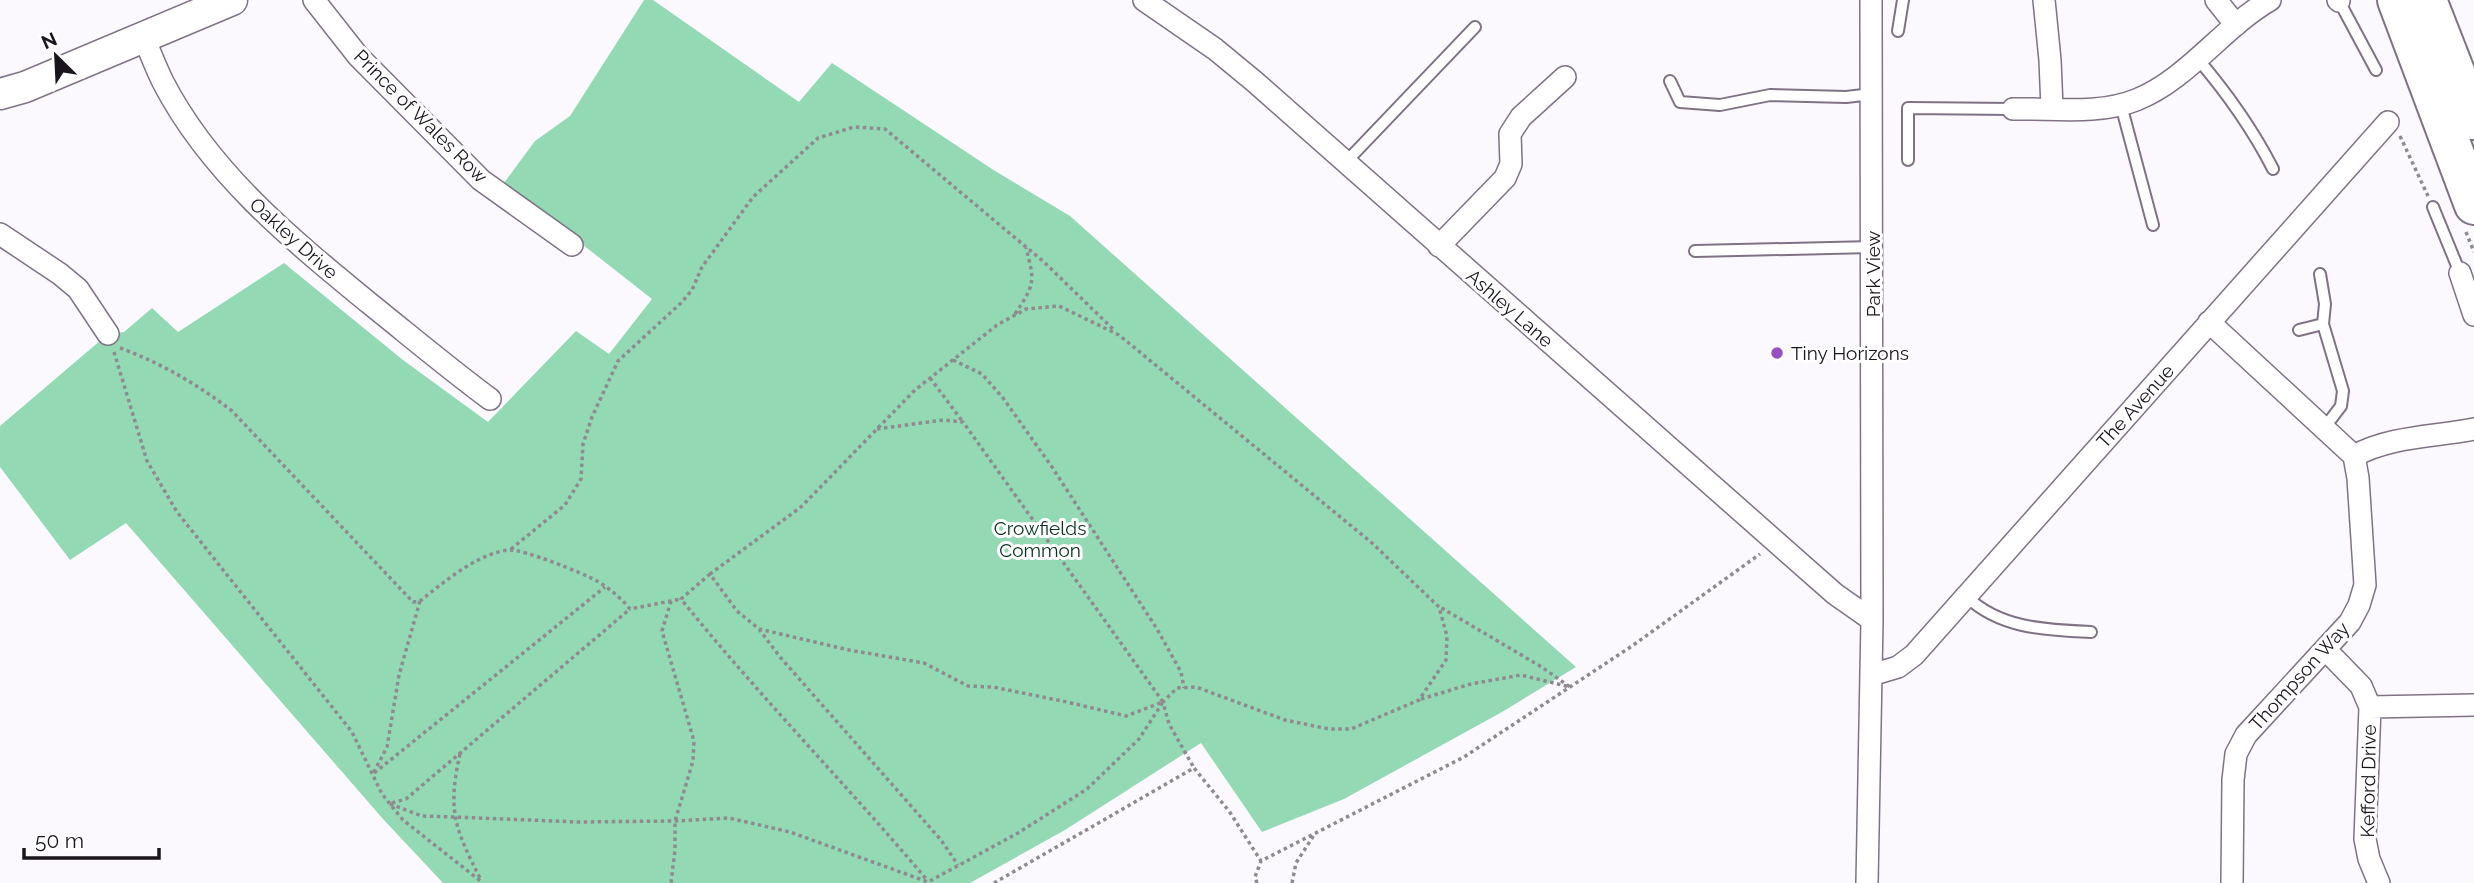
<svg xmlns="http://www.w3.org/2000/svg" width="2474" height="883" font-family="Raleway,sans-serif">
	<style>
		.green { fill: #93dab4 }
		.lines { fill: none; stroke-linecap: round; stroke-linejoin: round }
		.lane-casing { stroke: #7f7285; stroke-width: 14 }
		.street-casing { stroke: #7f7285; stroke-width: 24 }
		.secondary-casing { stroke: #7f7285; stroke-width: 33 }
		.highway-casing { stroke: #7f7285; stroke-width: 42 }
		.path { stroke: #8e8a90; stroke-width: 3.5; stroke-dasharray: 3.5 3.5; stroke-linecap: butt }
		.lane { stroke: #fff; stroke-width: 10 }
		.street { stroke: #fff; stroke-width: 21 }
		.secondary { stroke: #fff; stroke-width: 30 }
		.highway { stroke: #fff; stroke-width: 38 }
		.poi-dot { fill: #954fc2; stroke: #fff; stroke-width: 2.5 }
		.labels { text-anchor: middle; stroke-width: 6; stroke-linejoin: round; paint-order: stroke }
		.street-label { font-size: 19px; fill: #1a151c; stroke: #fff }
		.poi-label { font-size: 19px; fill: #1a151c; stroke: #fff; text-anchor: start }
		.park-label { font-size: 19px; fill: #093120; stroke: #fff }
	</style>
	<rect width="100%" height="100%" fill="#fcf9fe"/>
	<path class="green" d="M644,0H653L799,102L832,63L992,169L1070,216L1576,667L1502,712L1344,799L1262,832L1201,743L1065,830L970,883H443L383,819L126,523L70,560L0,467V426L108,334L124,332L152,308L178,332L284,263L403,360L488,422L576,331L609,354L652,299L504,183L535,141L570,116Z"/>
	<g class="lines">
		<g class="lane-casing">
			<path id="lane" d="M2339,1L2376,70
				M1898,31L1903,0
				M2197,58C2227,93 2252,128 2273,169
				M1670,81L1680,102L1720,105L1770,95L1846,97L1872,94
				M2121,105L2153,225
				M1908,160V108L2013,109
				M1345,163L1475,27
				M2433,207L2460,273
				M1695,251L1873,247
				M2320,274L2325,304L2323,324L2343,391L2341,406L2325,427
				M2299,330L2323,324
				M1966,596C2000,629 2047,630 2091,632"/>
		</g>
		<g class="street-casing">
			<path id="street" d="M314,0L358,56L481,180L572,245
				M1144,0L1215,49L1255,82L1835,594L1872,620
				M2044,0L2050,60L2052,108
				M2216,0L2236,25
				M2338,0L2339,1
				M144,38C150,52 156,68 163,82C210,173 291,239 369,303C409,335 448,368 490,399
				M2013,109C2052,108 2099,115 2136,100C2187,80 2223,27 2270,0
				M0,234L60,274L78,289L108,334
				M1439,246L1505,178L1511,164L1510,134L1521,117L1565,77
				M2460,273L2474,315
				M2209,322L2354,456L2358,478L2365,585L2359,605L2350,622L2246,735L2236,754L2233,780L2232,883
				M2354,456C2390,436 2434,437 2474,429
				M2326,650L2361,686L2370,707L2365,839L2369,859L2379,883
				M1871,675L1898,667L1914,655L2388,122
				M2370,707L2474,705
				M1867,883L1872,620L1871,0"/>
		</g>
		<g class="secondary-casing">
			<path id="secondary" d="M0,94L25,87L232,0"/>
		</g>
		<g class="highway-casing">
			<path id="highway" d="M2397,0L2474,205
				M2427,0L2474,120"/>
		</g>
		<path class="path" d="M2400,136L2428,196
			M2466,232L2474,252
			M1015,314C1035,284 1035,282 1026,248
			M120,348C161,363 197,384 232,411L413,602L420,601C444,582 478,553 509,550C523,549 583,573 597,581C609,588 621,598 630,609L681,599
			M114,352L147,461L177,512L352,732L382,794L403,820L483,883
			M953,360L982,374L1003,398L1052,467L1157,629L1181,672L1184,688
			M930,378L963,422
			M877,429L943,420L963,422L1163,702
			M511,549L565,505L581,479L583,444L592,417L618,361L681,303L692,290L702,267L753,197L818,138L854,127L885,129L1044,262L1115,331
			M710,574L681,599C759,696 847,785 927,880
			M420,601L399,675L387,747L373,774L605,587
			M671,601L662,631L694,741L693,761L675,821V850L671,883
			M759,629L780,657L941,840L958,865
			M1421,699L1471,684L1521,675L1570,687L1540,666L1440,607
			M460,754C447,811 455,829 481,880
			M392,803L406,799L630,609
			M390,804L422,816L454,817L579,822L675,821L729,818L790,832L928,882L1018,833L1087,789L1139,739L1163,702L1126,716L1067,702L993,687L968,686L924,663L849,650L759,629L737,611L710,574L801,507L915,390L997,325L1026,309L1059,306L1119,335L1372,543L1439,607L1447,636L1446,660L1419,700L1351,729H1329L1285,720L1196,687L1177,688L1163,702L1169,724L1194,768
			M994,883L1194,768L1229,811L1261,861
			M1257,883L1255,877L1261,861L1464,757L1632,646L1760,554
			M1292,883L1296,863L1314,835"/>
		<use href="#lane" class="lane"/>
		<use href="#street" class="street"/>
		<use href="#secondary" class="secondary"/>
		<use href="#highway" class="highway"/>
	</g>
	<circle class="poi-dot" cx="1777" cy="353" r="7"/>
	<g class="labels">
		<g class="street-label">
			<text transform="translate(421 116) rotate(45)" y="7">Prince of Wales Row</text>
			<text transform="translate(294 238) rotate(42)" y="7">Oakley Drive</text>
			<text transform="translate(1873 274) rotate(-90)" y="7">Park View</text>
			<text transform="translate(1510 308) rotate(41)" y="7">Ashley Lane</text>
			<text transform="translate(2135 406) rotate(-48)" y="7">The Avenue</text>
			<text transform="translate(2299 676) rotate(-48)" y="7">Thompson Way</text>
			<text transform="translate(2368 781) rotate(-89)" y="7">Kefford Drive</text>
		</g>
		<g class="poi-label">
			<text x="1791" y="360">Tiny Horizons</text>
		</g>
		<g class="park-label">
			<text x="1040" y="535">Crowfields<tspan x="1040" dy="22">Common</tspan></text>
		</g>
	</g>
	<g transform="translate(56 56) rotate(336)" stroke="#ffffff" stroke-width="5" paint-order="stroke">
	<path d="M0-5L12 26L0 18L-12 26Z" fill="#1a151c"/>
	<text y="-10" font-size="19" font-weight="bold" text-anchor="middle" fill="#1a151c">N</text>
	</g>
	<path d="M24 848v10h135v-10" fill="none" stroke="#1a151c" stroke-width="3.5"/>
	<text x="35" y="848" font-size="21" fill="#1a151c" stroke="#ffffff" stroke-width="5" paint-order="stroke">50 m</text>
</svg>
